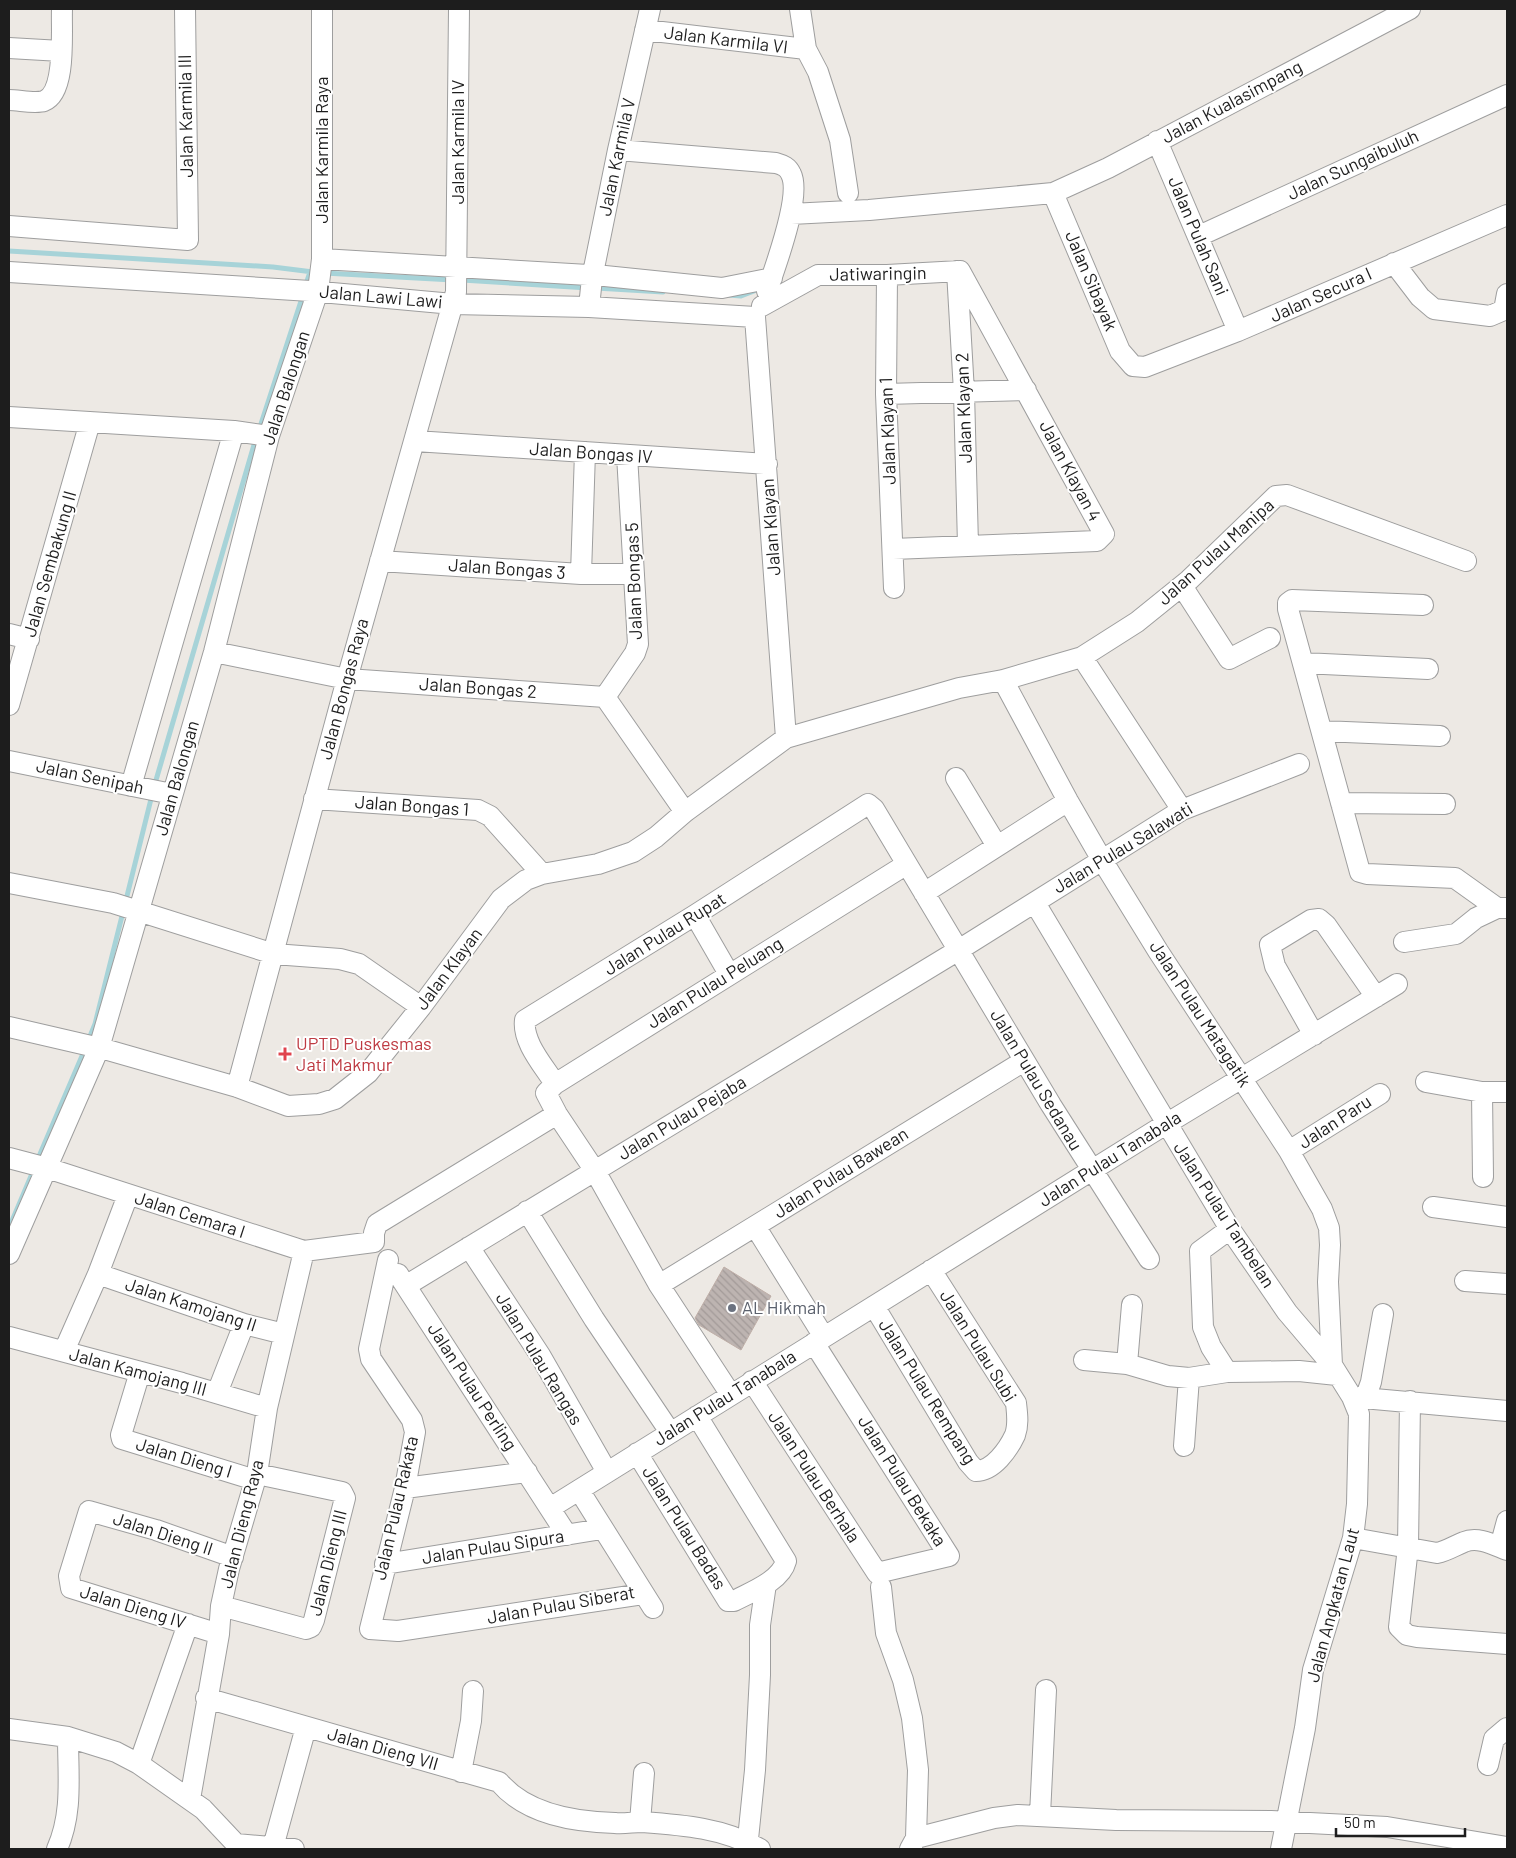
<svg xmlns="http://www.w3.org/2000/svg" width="1516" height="1858" font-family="Barlow,sans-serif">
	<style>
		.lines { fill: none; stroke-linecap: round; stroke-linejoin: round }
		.stream { stroke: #a7d3d8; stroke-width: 5 }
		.building { fill: url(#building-back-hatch); stroke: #beaea7 }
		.minor-casing { stroke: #9e9e9e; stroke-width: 22 }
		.minor { stroke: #fff; stroke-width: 20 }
		.health-dot { fill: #e0444e; stroke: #fff; stroke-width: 2 }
		.worship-dot { fill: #6b7280; stroke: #fff; stroke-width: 2 }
		.labels { text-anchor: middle; stroke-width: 4; stroke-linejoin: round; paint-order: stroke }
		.street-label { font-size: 18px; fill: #1d1d1d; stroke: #fff }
		.health-label { font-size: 18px; fill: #be3a42; stroke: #fff; text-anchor: start }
		.worship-label { font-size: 18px; fill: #5b616d; stroke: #fff; text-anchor: start }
	</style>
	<defs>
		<pattern id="building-back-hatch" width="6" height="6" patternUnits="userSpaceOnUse" patternTransform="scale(1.25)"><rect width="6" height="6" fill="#bdb4b1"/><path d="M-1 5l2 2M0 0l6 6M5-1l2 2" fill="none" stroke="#a29a98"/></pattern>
	</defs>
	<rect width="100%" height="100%" fill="#ede9e4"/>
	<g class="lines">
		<path class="stream" d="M9,251L273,267L313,272
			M324,273L453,280
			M462,280L588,288
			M305,287L310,272
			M596,288L663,292
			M729,295L741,296L754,291
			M259,430L303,295
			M154,787L256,438
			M125,904L152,795
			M88,1041L95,1024L123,912
			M37,1161L85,1049
			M9,1228L34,1169"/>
	</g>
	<path class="building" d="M724,1267L771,1296L741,1350L699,1325L695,1318Z"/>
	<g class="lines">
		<g class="minor-casing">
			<path id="minor" d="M800,9L806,49L818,72L840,140L848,193
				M645,30L806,49
				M9,48L61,51
				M9,100C19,100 35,104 44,101C67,92 61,30 62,9
				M1157,141L1238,331
				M618,150L776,163C783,165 788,167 791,174C802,196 775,267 767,291
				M1053,193L1120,351L1133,366L1145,367L1238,331L1507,215
				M791,214L869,210L1053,193L1108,168L1410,9
				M9,226L188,240L185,9
				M1199,236L1507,95
				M322,259L605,276L722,288L772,278
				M1394,263L1420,297L1434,309L1490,316L1504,310L1507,294
				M957,271L964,392L968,545
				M9,272L310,291L453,304L589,307L755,317
				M887,275L886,394L894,588
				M762,306L818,275H887L960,271L1104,534L1097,541L893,549
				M589,307L592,278L618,150L650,9
				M755,317L786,738
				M886,394L1026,390
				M9,417L234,431L269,436
				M415,441L767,464
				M380,561L581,574H634
				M581,574L585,452
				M1182,586L1229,659L1270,638
				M1423,605L1292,600L1288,603V609L1360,872L1367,874L1455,878L1497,908
				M9,634L29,639
				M214,652L347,679L605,697
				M1082,657L1182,810
				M1303,663L1428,669
				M1003,680L1068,801L1102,860L1158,951L1289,1151L1322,1209L1329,1228L1330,1245L1328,1282L1332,1365
				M605,697L635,653L638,644L627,455
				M605,697L685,812
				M9,705L90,422
				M1322,731L1440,736
				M9,761L172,794
				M956,778L997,846
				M131,786L234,431
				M314,799L478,810L490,816L542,874
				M1341,803L1445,804
				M9,883L113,903L274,954L340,959L359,964L421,1007
				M924,893L1068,801
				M1035,903L1230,1229L1287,1312L1332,1365L1352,1397L1359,1414L1357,1504L1353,1538L1313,1670L1305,1728L1281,1849
				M695,915L729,974
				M1404,942L1456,934L1476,918L1497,908H1507
				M9,1027L104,1049L237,1087L288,1106L319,1104L335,1099L368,1073L421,1007L501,899L526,880L542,874L598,864L633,852L656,837L685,812L786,738L959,688L1003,680L1082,657L1137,622L1189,580L1276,496L1287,495L1466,561
				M1314,1035L1275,966L1270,945L1311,920L1319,919L1326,925L1376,997
				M1426,1082L1482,1092H1507
				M555,1084C544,1066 522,1042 525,1020L695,915L868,804L874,809L1051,1105L1149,1259
				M237,1087L347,679L456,292L459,9
				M1482,1092L1483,1177
				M1289,1151L1380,1094
				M9,1158L47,1168L304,1251L374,1242
				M1433,1207L1507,1217
				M527,1211L594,1319L670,1432
				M755,1226L824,1337
				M374,1242V1233L377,1224L557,1114
				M469,1247L540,1355L607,1472
				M9,1254L99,1048L214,652L269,436L318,291L322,259V9
				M388,1260L369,1349L371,1359L412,1420L415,1432L405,1488L370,1629L398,1631L643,1594
				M98,1274L244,1324L284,1334
				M398,1274L567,1535
				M1465,1281L1507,1284
				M407,1285L957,951L1182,810L1299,764
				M659,1285L1024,1061
				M874,1306L968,1462L976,1471C993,1471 1008,1450 1015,1435C1019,1424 1017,1413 1016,1403L931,1270
				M9,1337L182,1383L267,1408
				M64,1351L98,1274L128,1195
				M1084,1360L1127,1364L1168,1376L1189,1378L1227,1372L1299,1371L1337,1375
				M1127,1364L1132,1305
				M140,1372L121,1435L122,1439L255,1480
				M1227,1372L1211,1347L1203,1327L1200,1251L1230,1229
				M752,1381L877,1573L949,1556L814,1343
				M217,1393L244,1324
				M731,1395L659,1285L595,1171L557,1114L546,1093L555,1084L907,864
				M1366,1396L1371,1382L1383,1314
				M1352,1397L1507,1411
				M1410,1401L1408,1547L1399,1627L1407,1635L1417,1637L1507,1644
				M1184,1446L1189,1378
				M637,1453L728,1601H734C751,1592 781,1581 786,1561L697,1416
				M405,1488L527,1472
				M579,1490L653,1608
				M550,1508L1166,1124L1397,984
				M1353,1538L1437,1553C1447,1551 1454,1546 1464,1542C1478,1536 1494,1545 1507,1550
				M1500,1547L1507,1521
				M385,1564L602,1529
				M881,1587L886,1633L903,1680L912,1718L918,1770L916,1838
				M221,1606L306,1629L311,1627L314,1620L345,1498L342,1492L257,1474
				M219,1634L71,1588L69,1576L89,1511L156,1530L233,1557
				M206,1698L499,1782C527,1815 575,1822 615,1823C624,1824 633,1822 642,1822C683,1825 724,1828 760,1849
				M9,1729L68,1737L116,1752L139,1764L203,1809L236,1844L237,1849
				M139,1764L188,1624
				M1488,1765L1494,1739L1507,1728
				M461,1772L471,1721L473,1691
				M190,1799L219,1634L221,1606L229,1569L257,1474L267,1408L304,1251
				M1040,1815L1046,1690
				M640,1822L644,1773
				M236,1844L294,1849
				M273,1847L306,1727
				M57,1849C73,1813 68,1776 68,1737
				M747,1849L755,1770L760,1675V1625L766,1584
				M910,1849L916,1838L994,1818L1018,1815L1116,1820L1271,1821L1387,1827L1507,1847"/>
		</g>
		<use href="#minor" class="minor"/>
	</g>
	<path class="health-dot" d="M282.5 1046.5h5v5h5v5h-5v5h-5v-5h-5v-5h5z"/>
	<circle class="worship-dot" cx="732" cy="1308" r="5"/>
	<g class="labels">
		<g class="street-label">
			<text transform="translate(726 40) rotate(7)" y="6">Jalan Karmila VI</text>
			<text transform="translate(1232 102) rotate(-28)" y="6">Jalan Kualasimpang</text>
			<text transform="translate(186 116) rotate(-91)" y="6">Jalan Karmila III</text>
			<text transform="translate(458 142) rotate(-90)" y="6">Jalan Karmila IV</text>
			<text transform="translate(322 150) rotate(-90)" y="6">Jalan Karmila Raya</text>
			<text transform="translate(617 157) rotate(-78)" y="6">Jalan Karmila V</text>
			<text transform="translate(1353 165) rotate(-25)" y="6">Jalan Sungaibuluh</text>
			<text transform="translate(1198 236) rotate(67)" y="6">Jalan Pulah Sani</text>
			<text transform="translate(878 274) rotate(-1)" y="6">Jatiwaringin</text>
			<text transform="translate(1091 281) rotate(67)" y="6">Jalan Sibayak</text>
			<text transform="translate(1321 295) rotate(-24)" y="6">Jalan Secura I</text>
			<text transform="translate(381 297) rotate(5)" y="6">Jalan Lawi Lawi</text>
			<text transform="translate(286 388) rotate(-72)" y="6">Jalan Balongan</text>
			<text transform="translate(964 408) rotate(-92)" y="6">Jalan Klayan 2</text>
			<text transform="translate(888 431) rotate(-92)" y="6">Jalan Klayan 1</text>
			<text transform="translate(591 453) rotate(4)" y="6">Jalan Bongas IV</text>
			<text transform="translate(1070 471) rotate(62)" y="6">Jalan Klayan 4</text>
			<text transform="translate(771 527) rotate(-94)" y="6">Jalan Klayan</text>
			<text transform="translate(1216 552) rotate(-42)" y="6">Jalan Pulau Manipa</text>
			<text transform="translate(50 564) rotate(-74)" y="6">Jalan Sembakung II</text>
			<text transform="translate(507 569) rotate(4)" y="6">Jalan Bongas 3</text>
			<text transform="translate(634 581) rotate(-92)" y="6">Jalan Bongas 5</text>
			<text transform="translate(478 688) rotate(4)" y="6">Jalan Bongas 2</text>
			<text transform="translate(344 689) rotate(-75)" y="6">Jalan Bongas Raya</text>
			<text transform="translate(90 777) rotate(12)" y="6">Jalan Senipah</text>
			<text transform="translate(177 778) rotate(-74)" y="6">Jalan Balongan</text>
			<text transform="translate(412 806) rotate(4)" y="6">Jalan Bongas 1</text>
			<text transform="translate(1123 848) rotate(-31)" y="6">Jalan Pulau Salawati</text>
			<text transform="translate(665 934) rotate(-32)" y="6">Jalan Pulau Rupat</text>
			<text transform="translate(449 969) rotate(-53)" y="6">Jalan Klayan</text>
			<text transform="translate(715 983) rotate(-32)" y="6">Jalan Pulau Peluang</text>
			<text transform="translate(1200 1014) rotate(57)" y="6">Jalan Pulau Matagatik</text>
			<text transform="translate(1036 1080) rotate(59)" y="6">Jalan Pulau Sedanau</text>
			<text transform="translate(682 1118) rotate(-31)" y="6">Jalan Pulau Pejaba</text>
			<text transform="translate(1335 1122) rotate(-33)" y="6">Jalan Paru</text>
			<text transform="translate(1110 1159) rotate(-32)" y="6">Jalan Pulau Tanabala</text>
			<text transform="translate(841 1173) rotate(-32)" y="6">Jalan Pulau Bawean</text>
			<text transform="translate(190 1215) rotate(18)" y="6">Jalan Cemara I</text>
			<text transform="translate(1224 1215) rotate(57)" y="6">Jalan Pulau Tambelan</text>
			<text transform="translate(191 1305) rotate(18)" y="6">Jalan Kamojang II</text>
			<text transform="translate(978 1346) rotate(58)" y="6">Jalan Pulau Subi</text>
			<text transform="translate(539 1359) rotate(59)" y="6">Jalan Pulau Rangas</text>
			<text transform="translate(138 1372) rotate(15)" y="6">Jalan Kamojang III</text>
			<text transform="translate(472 1387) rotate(57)" y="6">Jalan Pulau Perling</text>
			<text transform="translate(927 1392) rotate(58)" y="6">Jalan Pulau Rempang</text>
			<text transform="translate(725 1398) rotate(-32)" y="6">Jalan Pulau Tanabala</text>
			<text transform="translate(184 1458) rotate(17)" y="6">Jalan Dieng I</text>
			<text transform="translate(814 1477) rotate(57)" y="6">Jalan Pulau Berhala</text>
			<text transform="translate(902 1481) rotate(58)" y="6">Jalan Pulau Bekaka</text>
			<text transform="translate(396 1508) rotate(-77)" y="6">Jalan Pulau Rakata</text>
			<text transform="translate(242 1524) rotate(-76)" y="6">Jalan Dieng Raya</text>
			<text transform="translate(684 1528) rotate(58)" y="6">Jalan Pulau Badas</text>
			<text transform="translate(163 1534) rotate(18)" y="6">Jalan Dieng II</text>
			<text transform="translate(493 1547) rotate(-9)" y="6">Jalan Pulau Sipura</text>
			<text transform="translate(328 1563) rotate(-76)" y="6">Jalan Dieng III</text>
			<text transform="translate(561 1605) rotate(-10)" y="6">Jalan Pulau Siberat</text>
			<text transform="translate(1333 1605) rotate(-75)" y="6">Jalan Angkatan Laut</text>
			<text transform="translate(133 1607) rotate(17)" y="6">Jalan Dieng IV</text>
			<text transform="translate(383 1749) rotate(16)" y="6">Jalan Dieng VII</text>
		</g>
		<g class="health-label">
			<text x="296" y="1050">UPTD Puskesmas<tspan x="296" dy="21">Jati Makmur</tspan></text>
		</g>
		<g class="worship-label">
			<text x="742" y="1314">AL Hikmah</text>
		</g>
	</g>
	<rect width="1516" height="1858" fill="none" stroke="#1d1d1d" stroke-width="20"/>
	<path d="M1336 1828v8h129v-8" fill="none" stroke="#1d1d1d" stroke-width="2.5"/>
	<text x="1344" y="1828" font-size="15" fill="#1d1d1d" stroke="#ffffff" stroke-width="4" paint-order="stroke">50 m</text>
</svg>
